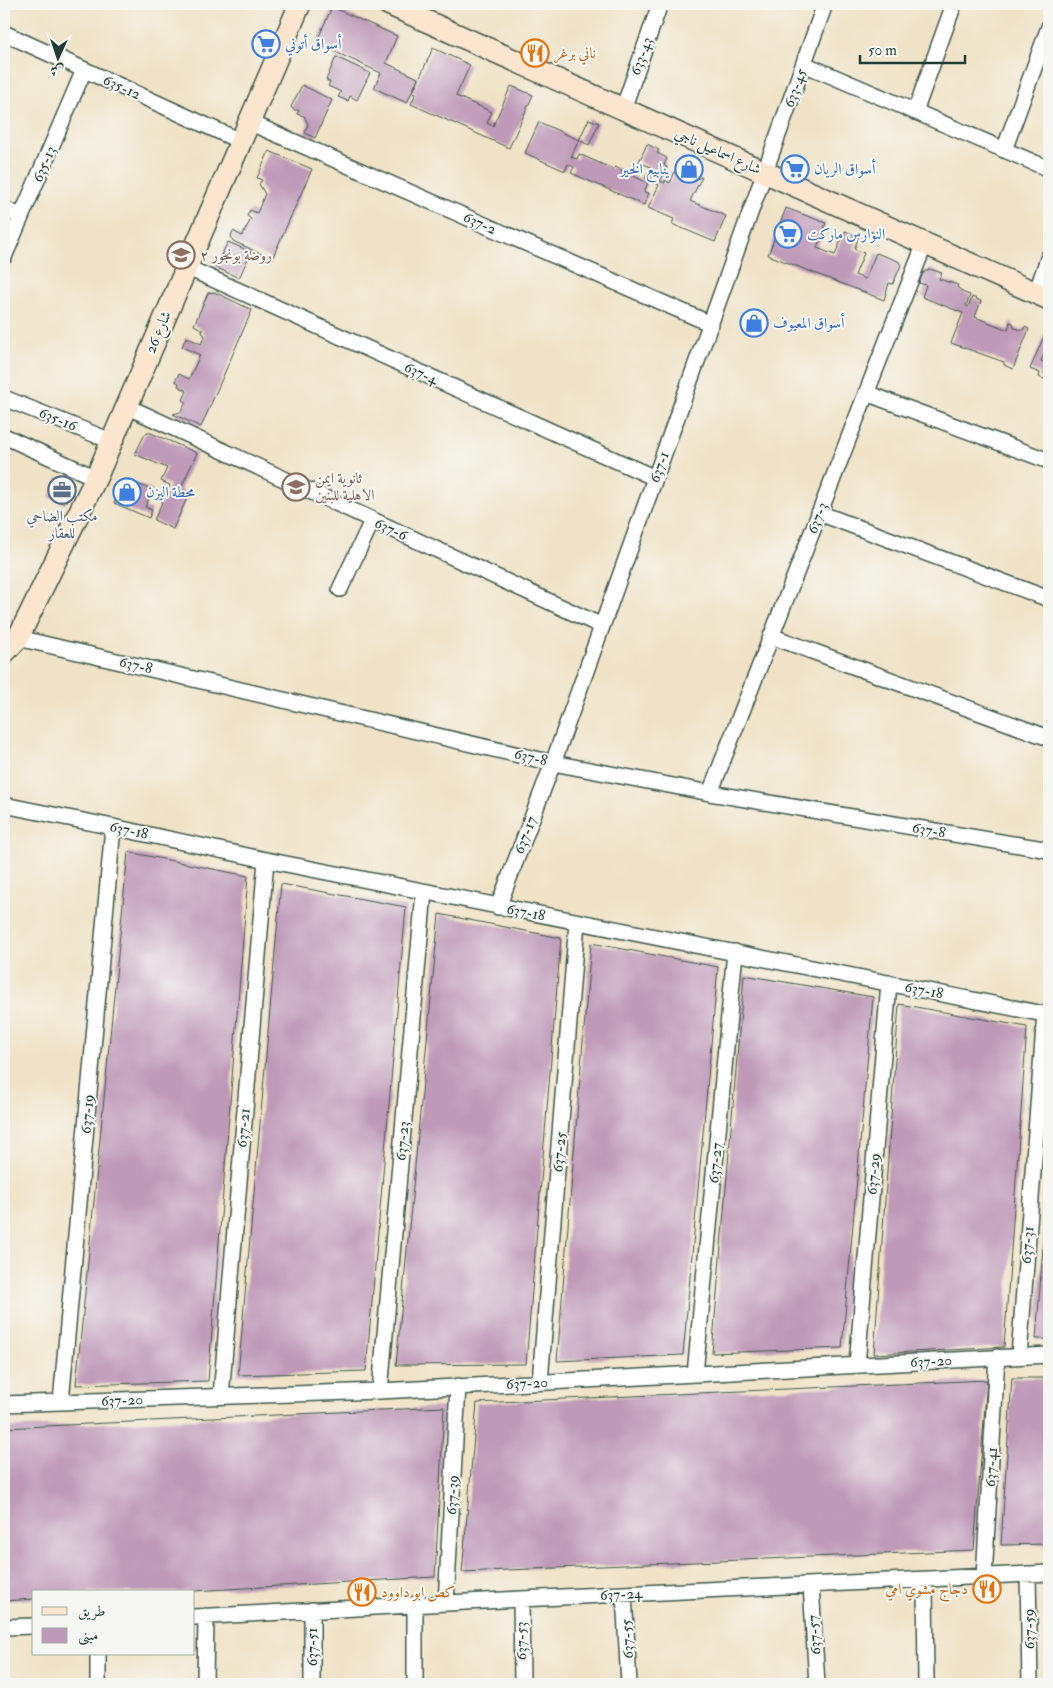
<svg xmlns="http://www.w3.org/2000/svg" width="1053" height="1688" font-family="'IM FELL Double Pica',Amiri,serif">
	<style>
		.building { fill: #be99b8 }
		.lines { fill: none; stroke-linecap: round; stroke-linejoin: round }
		.street-casing { stroke: #3e564a; stroke-width: 18 }
		.secondary-casing { stroke: #3e564a; stroke-width: 24 }
		.street { stroke: #fff; stroke-width: 15 }
		.secondary { stroke: #fbe5cf; stroke-width: 21 }
		.labels { text-anchor: middle; stroke-width: 4; stroke-linejoin: round; paint-order: stroke }
		.shop-label { font-size: 15px; fill: #366cbe; stroke: #f6f6f2; text-anchor: start }
		.food-label { font-size: 15px; fill: #c56008; stroke: #f6f6f2; text-anchor: start }
		.street-label { font-size: 15px; fill: #1f3d34; stroke: #f6f6f2 }
		.education-label { font-size: 15px; fill: #785e54; stroke: #f6f6f2; text-anchor: start }
		.service-label { font-size: 15px; fill: #4e5e75; stroke: #f6f6f2 }
	</style>
	<rect width="100%" height="100%" fill="#f6f6f2"/>
	<filter id="ink" filterUnits="userSpaceOnUse"><feTurbulence type="fractalNoise" baseFrequency=".02" numOctaves="2"/><feDisplacementMap in="SourceGraphic" scale="10" xChannelSelector="R" yChannelSelector="G"/><feConvolveMatrix kernelMatrix="1 2 1 2 8 2 1 2 1" color-interpolation-filters="sRGB"/></filter>
	<filter id="wash" filterUnits="userSpaceOnUse"><feTurbulence type="fractalNoise" baseFrequency=".0096" numOctaves="4" result="noise"/><feDisplacementMap in="SourceGraphic" scale="20" xChannelSelector="R" yChannelSelector="G"/><feGaussianBlur stdDeviation="1.12" result="paint"/><feColorMatrix in="noise" values="0 0 0 0 0 0 0 0 0 0 0 0 0 0 0 0 0 1.4 0 .05"/><feComposite in="paint" operator="in"/></filter>
	<g filter="url(#wash)">
		<rect width="100%" height="100%" fill="#f0e2c6"/>
		<g id="blocks">
			<path class="building" d="M332,7L397,36L386,63L418,78L407,103L374,88L381,73L316,43Z
				M433,48L470,65L456,96L492,112L487,123L493,126L511,86L533,95L509,148L411,104L416,93L413,92Z
				M336,57L370,73L357,100L350,96L348,101L338,97L341,92L328,86L330,82L326,80Z
				M302,85L332,100L315,138L305,133L308,124L304,116L297,114L299,110H294L291,107Z
				M589,119L599,123L589,145L579,140Z
				M539,122L579,140L571,157L577,159L579,154L613,169L615,167L648,183L644,192L649,193L644,205L571,173L574,167L568,164L565,171L525,153Z
				M647,144L659,150L657,153L667,158L664,165L667,167L660,181L665,183V180L670,183L680,159L693,165L689,174L695,175V179L702,177L690,201L726,216L715,242L672,224L674,219L648,208L659,185L645,178L651,167L639,162Z
				M269,151L312,169L272,259L233,241L231,236L233,231L242,236L251,219L247,216L250,210L257,213L265,194L259,184L262,180L257,178Z
				M786,208L826,223L817,248L835,255L845,231L859,237L854,249L864,253L855,275L865,279L876,253L898,261L901,265L893,284L889,283L884,300L768,255Z
				M228,242L251,252L239,278L215,267Z
				M930,269L942,273L939,279L958,285L957,287L964,293L970,295L966,306L968,307L972,297L981,301L975,317L1008,330L1010,322L1013,323L1014,328L1019,329L1022,331L1025,327L1029,329L1013,369L1004,365V362L951,343L963,313L922,297L926,285L919,283L923,273Z
				M214,292L252,310L201,427L173,414L181,412L186,402L183,400L187,391L178,386L179,383L175,381L179,374L189,379L200,355L182,347L186,337L201,344L205,335L202,333L203,330L194,325L208,293Z
				M1044,336L1049,337V341L1041,361L1045,363L1049,352V381L1039,377L1040,373L1030,369Z
				M148,433H151L197,453L180,490L189,494L173,529L154,520L170,485L161,481L167,468L135,454L145,434Z
				M58,477L74,484L65,504L49,497Z
				M125,479L153,490L145,507L152,510L149,518L114,503Z
				M128,852L248,876L208,1381L76,1385Z
				M281,884L406,907L366,1371L238,1375Z
				M439,914L561,938L526,1364L396,1365Z
				M591,943L718,967L683,1355L557,1361Z
				M744,975L873,997L842,1348L712,1353Z
				M899,1004L1027,1027L1004,1347L874,1354Z
				M1048,1183H1049V1339H1036Z
				M1012,1378H1049V1544L1001,1545Z
				M987,1380L974,1550L462,1572L477,1403Z
				M444,1407L435,1577L176,1592H34V1599L4,1601V1428Z"/>
		</g>
	</g>
	<g filter="url(#ink)">
		<use href="#blocks" fill-opacity="0" stroke="#3e564a" stroke-width="1"/>
		<g class="lines">
			<g class="street-casing">
				<path id="street" d="M4,33L240,141
					M804,64L1049,169
					M623,109L660,4
					M915,112L954,4
					M249,122L711,324
					M1004,150L1049,27
					M4,209L21,216
					M4,257L84,70
					M186,267L655,478
					M1036,293L1049,256
					M866,393L1049,461
					M4,398L111,441
					M126,406L602,626
					M4,436L96,478
					M819,513L1049,599
					M340,589L372,521
					M771,636L1049,738
					M18,638L553,763L710,793L1049,850
					M710,793L925,243
					M4,805L113,827L266,860L1049,1015
					M498,907L553,763L825,4
					M1019,1356L1045,1014
					M857,1365L889,983
					M695,1374L735,952
					M540,1382L577,922
					M380,1391L424,892
					M221,1396L266,860
					M61,1402L113,827
					M4,1404L380,1391L1049,1355
					M1028,1574L1030,1684
					M984,1577L997,1357
					M925,1580L926,1684
					M811,1585L817,1684
					M624,1594L629,1684
					M521,1599L522,1684
					M446,1603L458,1386
					M415,1604V1684
					M194,1617L521,1599L1049,1573
					M4,1627L34,1626
					M98,1654V1684
					M205,1684L206,1616
					M312,1684V1610"/>
			</g>
			<g class="secondary-casing">
				<path id="secondary" d="M388,4L1049,299
					M4,653L18,638L96,478L300,4"/>
			</g>
			<use href="#street" class="street"/>
			<use href="#secondary" class="secondary"/>
		</g>
	</g>
	<defs>
		<g id="supermarket-ring" transform="scale(1.4375)"><circle r="9.5" fill="#f6f6f2" stroke="#3f7fe0" stroke-width="1.5"/><path d="M-6-5.5h2.5l.6 2H6L4.5 2H-2.5L-4.4-4H-6ZM-1.5 3.2a1.3 1.3 0 1 0 .1 0ZM3 3.2a1.3 1.3 0 1 0 .1 0Z" fill="#3f7fe0"/></g>
		<g id="restaurant-ring" transform="scale(1.4375)"><circle r="9.5" fill="#f6f6f2" stroke="#e8710a" stroke-width="1.5"/><path d="M-5-6h1v4h1v-4h1v4h1v-4h1v5L-1.5 .5V6h-2V.5L-5-1ZM5-6V6H3V1.5H1.5Q1.5-4 5-6Z" fill="#e8710a"/></g>
		<g id="shop-ring" transform="scale(1.4375)"><circle r="9.5" fill="#f6f6f2" stroke="#3f7fe0" stroke-width="1.5"/><path d="M-5-2.5h2.3a2.7 3.5 0 0 1 5.4 0H5L5.5 6h-11ZM-1.5-2.5h3a1.5 2.3 0 0 0-3 0Z" fill="#3f7fe0"/></g>
		<g id="school-ring" transform="scale(1.4375)"><circle r="9.5" fill="#f6f6f2" stroke="#8d6e63" stroke-width="1.5"/><path d="M0-5L7-2L0 1L-7-2ZM-4 1L0 2.5L4 1V4Q0 6-4 4Z" fill="#8d6e63"/></g>
		<g id="office-ring" transform="scale(1.4375)"><circle r="9.5" fill="#f6f6f2" stroke="#5c6f8a" stroke-width="1.5"/><path d="M-6-3h4V-5.5h4V-3h4V5H-6ZM-1-4.5V-3h2v-1.5ZM-6 0V1H6V0Z" fill="#5c6f8a"/></g>
	</defs>
	<g fill-rule="evenodd">
		<use href="#supermarket-ring" x="266" y="44"/>
		<use href="#restaurant-ring" x="535" y="53"/>
		<use href="#shop-ring" x="689" y="169"/>
		<use href="#supermarket-ring" x="795" y="169"/>
		<use href="#supermarket-ring" x="788" y="234"/>
		<use href="#school-ring" x="181" y="255"/>
		<use href="#shop-ring" x="754" y="323"/>
		<use href="#school-ring" x="296" y="487"/>
		<use href="#office-ring" x="62" y="490"/>
		<use href="#shop-ring" x="127" y="492"/>
		<use href="#restaurant-ring" x="987" y="1589"/>
		<use href="#restaurant-ring" x="362" y="1592"/>
	</g>
	<g class="labels">
		<g class="shop-label">
			<text x="285" y="49">أسواق أتوني</text>
			<text x="670" y="174" text-anchor="end">ينابيع الخير</text>
			<text x="814" y="174">أسواق الريان</text>
			<text x="807" y="239">النوارس ماركت</text>
			<text x="773" y="328">أسواق المعيوف</text>
			<text x="146" y="497">محطة اليزن</text>
		</g>
		<g class="food-label">
			<text x="554" y="58">ناني برغر</text>
			<text x="968" y="1594" text-anchor="end">دجاج مشوي امي</text>
			<text x="381" y="1597">كص ابو داوود</text>
		</g>
		<g class="street-label">
			<text transform="translate(641 56) rotate(-70)" y="5">633-43</text>
			<text transform="translate(122 87) rotate(25)" y="5">635-12</text>
			<text transform="translate(795 88) rotate(-70)" y="5">633-45</text>
			<text transform="translate(718 151) rotate(24)" y="5">شارع اسماعيل ناجي</text>
			<text transform="translate(44 164) rotate(-67)" y="5">635-13</text>
			<text transform="translate(480 223) rotate(24)" y="5">637-2</text>
			<text transform="translate(158 332) rotate(-67)" y="5">شارع 26</text>
			<text transform="translate(421 373) rotate(24)" y="5">637-4</text>
			<text transform="translate(58 419) rotate(22)" y="5">635-16</text>
			<text transform="translate(659 467) rotate(-70)" y="5">637-1</text>
			<text transform="translate(817 518) rotate(-69)" y="5">637-3</text>
			<text transform="translate(391 529) rotate(25)" y="5">637-6</text>
			<text transform="translate(136 665) rotate(13)" y="5">637-8</text>
			<text transform="translate(531 757) rotate(13)" y="5">637-8</text>
			<text transform="translate(129 830) rotate(12)" y="5">637-18</text>
			<text transform="translate(929 830) rotate(10)" y="5">637-8</text>
			<text transform="translate(525 835) rotate(-69)" y="5">637-17</text>
			<text transform="translate(526 912) rotate(11)" y="5">637-18</text>
			<text transform="translate(924 990) rotate(11)" y="5">637-18</text>
			<text transform="translate(87 1114) rotate(-85)" y="5">637-19</text>
			<text transform="translate(243 1128) rotate(-85)" y="5">637-21</text>
			<text transform="translate(402 1141) rotate(-85)" y="5">637-23</text>
			<text transform="translate(559 1152) rotate(-85)" y="5">637-25</text>
			<text transform="translate(715 1163) rotate(-85)" y="5">637-27</text>
			<text transform="translate(873 1174) rotate(-85)" y="5">637-29</text>
			<text transform="translate(1027 1245) rotate(-86)" y="5">637-31</text>
			<text transform="translate(931 1361) rotate(-3)" y="5">637-20</text>
			<text transform="translate(527 1383) rotate(-3)" y="5">637-20</text>
			<text transform="translate(122 1400) rotate(-2)" y="5">637-20</text>
			<text transform="translate(991 1467) rotate(-87)" y="5">637-41</text>
			<text transform="translate(452 1495) rotate(-87)" y="5">637-39</text>
			<text transform="translate(621 1594) rotate(-3)" y="5">637-24</text>
			<text transform="translate(1029 1629) rotate(-91)" y="5">637-59</text>
			<text transform="translate(814 1635) rotate(-94)" y="5">637-57</text>
			<text transform="translate(627 1639) rotate(-93)" y="5">637-55</text>
			<text transform="translate(521 1641) rotate(-91)" y="5">637-53</text>
			<text transform="translate(312 1647) rotate(-90)" y="5">637-51</text>
		</g>
		<g class="education-label">
			<text x="200" y="260">روضة بونجور ٢</text>
			<text x="315" y="483">ثانوية ايمن<tspan x="315" dy="17">الاهلية للبنين</tspan></text>
		</g>
		<g class="service-label">
			<text x="62" y="521">مكتب الضاحي<tspan x="62" dy="17">للعقار</tspan></text>
		</g>
	</g>
	<rect width="1053" height="1688" fill="none" stroke="#f6f6f2" stroke-width="20"/>
	<rect x="32" y="1590" width="162" height="65" fill="#f6f6f2" stroke="#a0aca6"/>
	<rect x="42" y="1607" width="25" height="8" fill="#fbe5cf" stroke="#a0aca6"/>
	<text x="78" y="1616" font-size="15" fill="#1f3d34">طريق</text>
	<rect x="42" y="1628" width="25" height="15" fill="#be99b8" stroke="#a0aca6"/>
	<text x="78" y="1640" font-size="15" fill="#1f3d34">مبنى</text>
	<g transform="translate(58 58) rotate(183)" stroke="#f6f6f2" stroke-width="4" paint-order="stroke">
	<path d="M0-4L9 19L0 12L-9 19Z" fill="#1f3d34"/>
	<text y="-8" font-size="14" font-weight="bold" text-anchor="middle" fill="#1f3d34">ش</text>
	</g>
	<path d="M860 55v8h105v-8" fill="none" stroke="#1f3d34" stroke-width="2.5"/>
	<text x="868" y="55" font-size="15" fill="#1f3d34" stroke="#f6f6f2" stroke-width="4" paint-order="stroke">50 m</text>
</svg>
